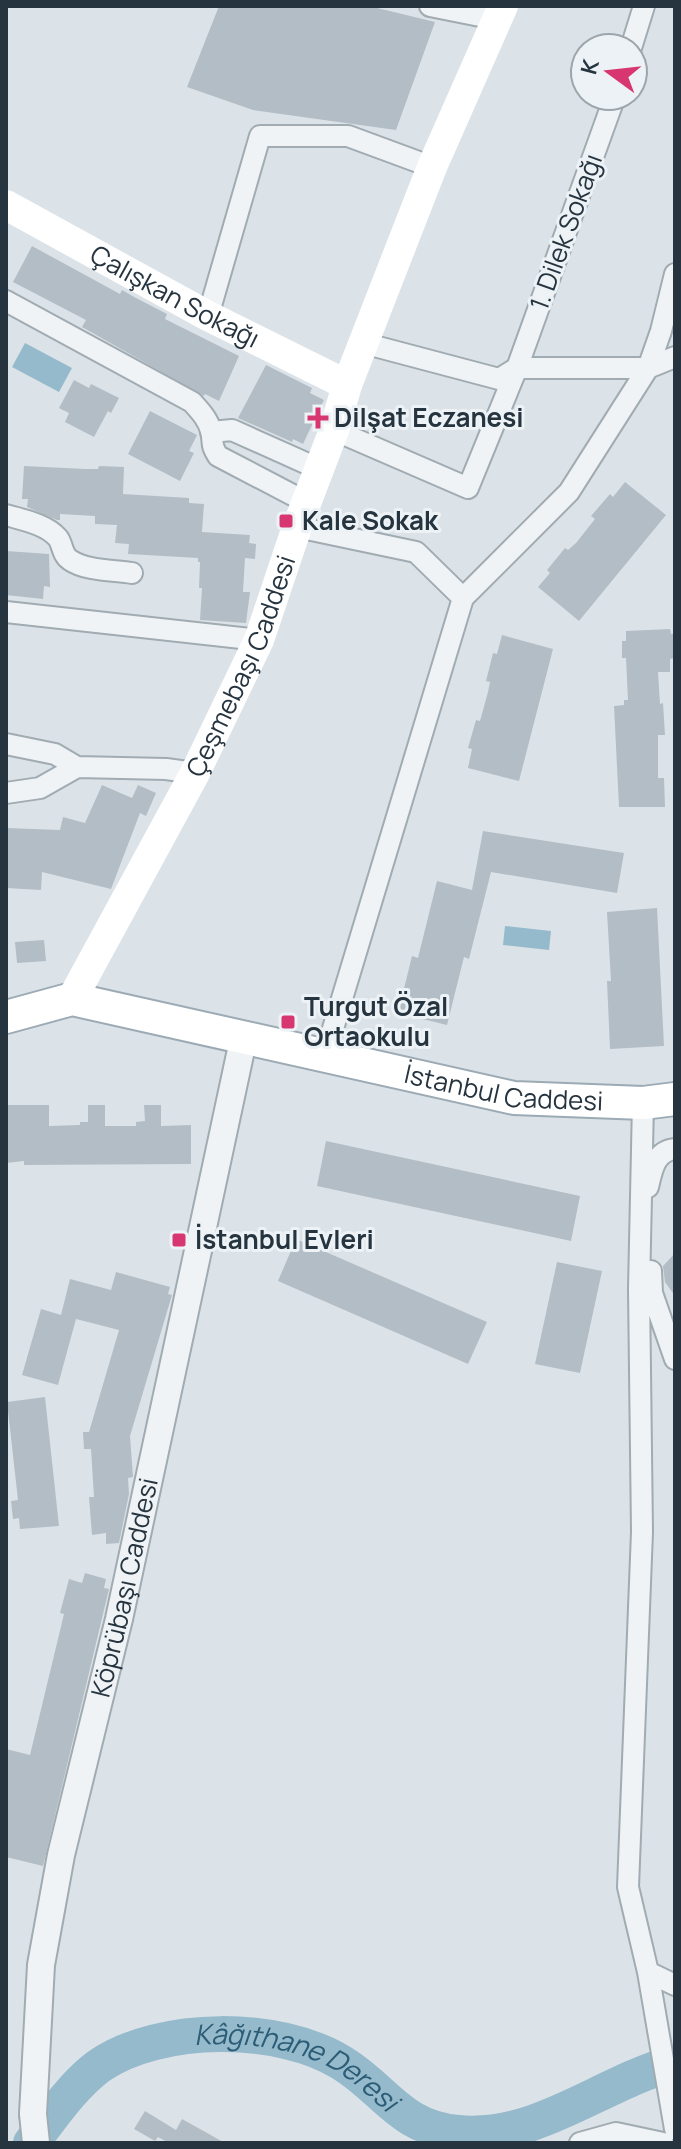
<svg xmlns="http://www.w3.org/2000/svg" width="681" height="2149" font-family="Manrope,sans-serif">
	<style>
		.water { fill: #94bacb }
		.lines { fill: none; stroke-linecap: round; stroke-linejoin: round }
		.river { stroke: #94bacb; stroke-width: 36 }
		.building { fill: #b3bdc5 }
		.minor-casing { stroke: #a1abb2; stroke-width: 24 }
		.tertiary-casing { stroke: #a1abb2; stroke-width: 30 }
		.primary-casing { stroke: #9baab4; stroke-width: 36 }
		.minor { stroke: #eff3f6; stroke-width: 20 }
		.tertiary { stroke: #eff3f6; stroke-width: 26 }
		.secondary { stroke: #fff; stroke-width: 30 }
		.primary { stroke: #fff; stroke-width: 32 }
		.tertiary-bridge-casing { stroke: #a1abb2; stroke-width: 30; stroke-linecap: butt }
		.tertiary-bridge { stroke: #eff3f6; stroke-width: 26 }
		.poi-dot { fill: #d83670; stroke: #ecf2f5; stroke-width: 3 }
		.labels { text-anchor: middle; stroke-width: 6; stroke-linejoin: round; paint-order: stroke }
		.street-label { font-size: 26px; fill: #25343f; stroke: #ecf2f5 }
		.poi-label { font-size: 26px; font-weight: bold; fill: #25343f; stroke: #ecf2f5; text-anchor: start }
		.water-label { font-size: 28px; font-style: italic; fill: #2c5c76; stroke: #ecf2f5 }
	</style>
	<rect width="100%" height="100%" fill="#dce3e8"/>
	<path class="water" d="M25,343L72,368L59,392L12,367Z
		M505,926L551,931L549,950L503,945Z"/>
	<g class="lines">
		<path class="river" id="s1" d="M31,2143C52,2117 72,2086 99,2066C160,2024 280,2024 342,2063C386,2090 400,2128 458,2133C537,2141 602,2082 675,2063"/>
	</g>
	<path class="building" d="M219,6H369L435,22L396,130L253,110L187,87Z
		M32,246L120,294L122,290L136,298L167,314L165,319L239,356L219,401L205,394L204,396L82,327L86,320L13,282Z
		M266,365L312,388L310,393L324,400L303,444L293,439L292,442L238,418Z
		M74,380L89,388L91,384L119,398L111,413L108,411L94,437L65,422L69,413L59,408Z
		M150,411L197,435L189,451L194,453L180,481L128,454Z
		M24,466L86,469H98L99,466L124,467L123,494L189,498V503L204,504L202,532L250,535L249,543L256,544L255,559L245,558L243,592H250L246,623L200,620L202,588H199L200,562H198V558L128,554L129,544L115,543L117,525L95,524V516L60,514V520H57L27,507L28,499H22Z
		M625,482L666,515L579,621L538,587L550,573L547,570L565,548L568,550L576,543L595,519L591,516L610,494L613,497Z
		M6,551L49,554L50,587L44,586L43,599L6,595Z
		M670,629L671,634H675V658L670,659V672H658L660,704L663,703L665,735H658V778H664L665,807H619L614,706L624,705V700H628L626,658H622V641H626V631Z
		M502,635L553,649L519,781L468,768L472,749L468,748L476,720L480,721L488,692L490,682L486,681L493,653L497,654Z
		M102,785L132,798L138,785L156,793L146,816L140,813L111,889L42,872L41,890L6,888V828L60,830L63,817L85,823Z
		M483,831L624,853L617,893L491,872L469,959L464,957L447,1025L398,1013L412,956L418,958L437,881L472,890Z
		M657,908L664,1046L610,1049L607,981H611L607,912Z
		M44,940L46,961L17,963L15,942Z
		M6,1105H49V1126L80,1125V1122H88V1105H105V1126H136V1122L145,1121L144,1105H161V1126L191,1125V1164L24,1165V1161L6,1163Z
		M326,1141L580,1196L571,1241L317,1186Z
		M296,1239L487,1322L468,1364L278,1281Z
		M675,1253V1296L665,1282L663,1266Z
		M557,1262L602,1271L580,1373L535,1364Z
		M116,1272L170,1287L168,1294L172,1295L130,1436L133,1477L128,1478L129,1494L119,1543L106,1544V1533L92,1535L89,1497H94L91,1449H84L83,1432H89L119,1330L76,1319L58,1385L22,1375L41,1309L61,1315L70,1279L111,1290Z
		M45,1397L59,1526L20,1529L19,1518L13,1519L11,1501L18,1500L7,1402Z
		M85,1573L106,1579L104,1588L109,1589L43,1866L6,1857V1749L30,1755L64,1614L60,1613L69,1579L82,1583Z
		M145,2111L176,2130L182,2119L225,2143H169L158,2137L155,2141L134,2129Z"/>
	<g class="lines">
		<g class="minor-casing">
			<path id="minor" d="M430,6L495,19
				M631,48L644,6
				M6,301L192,402C200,411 208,419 211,431C214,443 210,444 218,456L306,502
				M208,316L260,136H348L432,167
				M363,343L499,379L517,368
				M517,368H648L675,357
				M334,430L468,488L517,368L615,96
				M211,432L232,430L319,469
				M6,515C23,520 46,524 58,538C63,545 62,555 70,560C86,571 113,570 132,573
				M297,527L416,552L463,598
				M6,612L259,640
				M6,744L55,754L77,767L166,769L195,773
				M6,793L40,788L77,767
				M325,1055L463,598L569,492L648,368L661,331L675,274
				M643,1103L639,1289L642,1532L628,1887L648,1972L675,2129
				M648,1187C652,1170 655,1151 675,1149
				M651,1271L652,1293L675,1359
				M648,1972L675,1985
				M580,2143L616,2133L663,2143"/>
		</g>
		<g class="tertiary-casing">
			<g id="tertiary">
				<path id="s2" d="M33,2114L41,1965L61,1855L119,1619L244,1036"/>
			</g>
		</g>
		<g class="primary-casing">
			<g id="primary">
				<path id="s5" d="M6,1017L72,999L514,1098L643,1103L675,1099"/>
			</g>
		</g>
		<use href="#minor" class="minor"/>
		<use href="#tertiary" class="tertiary"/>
		<g class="secondary">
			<path id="s3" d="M6,205L208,316L347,385"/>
			<path id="s4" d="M72,999L195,773L259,640L297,527L334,430L347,385L432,167L503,6"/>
		</g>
		<use href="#primary" class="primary"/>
		<g class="tertiary-bridge-casing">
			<path id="tertiary-bridge" d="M33,2114L36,2143"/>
		</g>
		<use href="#tertiary-bridge" class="tertiary-bridge"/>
	</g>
	<g class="poi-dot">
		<path d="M314 406h8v8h8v8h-8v8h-8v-8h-8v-8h8z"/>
		<rect x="278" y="513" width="16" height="16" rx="4"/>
		<rect x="280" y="1014" width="16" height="16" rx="4"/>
		<rect x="171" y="1232" width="16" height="16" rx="4"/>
	</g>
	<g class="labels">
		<g class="street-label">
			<text transform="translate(566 232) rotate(-70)" y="9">1. Dilek Sokağı</text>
			<text dy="9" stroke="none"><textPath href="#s3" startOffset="192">Çalışkan Sokağı</textPath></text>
			<text dy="9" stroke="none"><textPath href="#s4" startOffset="374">Çeşmebaşı Caddesi</textPath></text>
			<text dy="9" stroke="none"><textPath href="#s5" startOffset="510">İstanbul Caddesi</textPath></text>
			<text dy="9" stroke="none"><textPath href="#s2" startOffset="536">Köprübaşı Caddesi</textPath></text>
		</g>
		<g class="poi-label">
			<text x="334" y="427">Dilşat Eczanesi</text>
			<text x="302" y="530">Kale Sokak</text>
			<text x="304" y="1016">Turgut Özal<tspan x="304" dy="30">Ortaokulu</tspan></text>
			<text x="195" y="1249">İstanbul Evleri</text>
		</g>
		<g class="water-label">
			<text dy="10" stroke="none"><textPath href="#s1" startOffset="314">Kâğıthane Deresi</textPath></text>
		</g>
	</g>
	<rect width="681" height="2149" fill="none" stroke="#25343f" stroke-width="16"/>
	<g transform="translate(609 72) rotate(285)"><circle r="38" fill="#ecf2f5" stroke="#9ca6ac" stroke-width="2"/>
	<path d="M0-6L14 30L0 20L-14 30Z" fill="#d83670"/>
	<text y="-12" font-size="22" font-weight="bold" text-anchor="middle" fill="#25343f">K</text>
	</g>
</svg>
